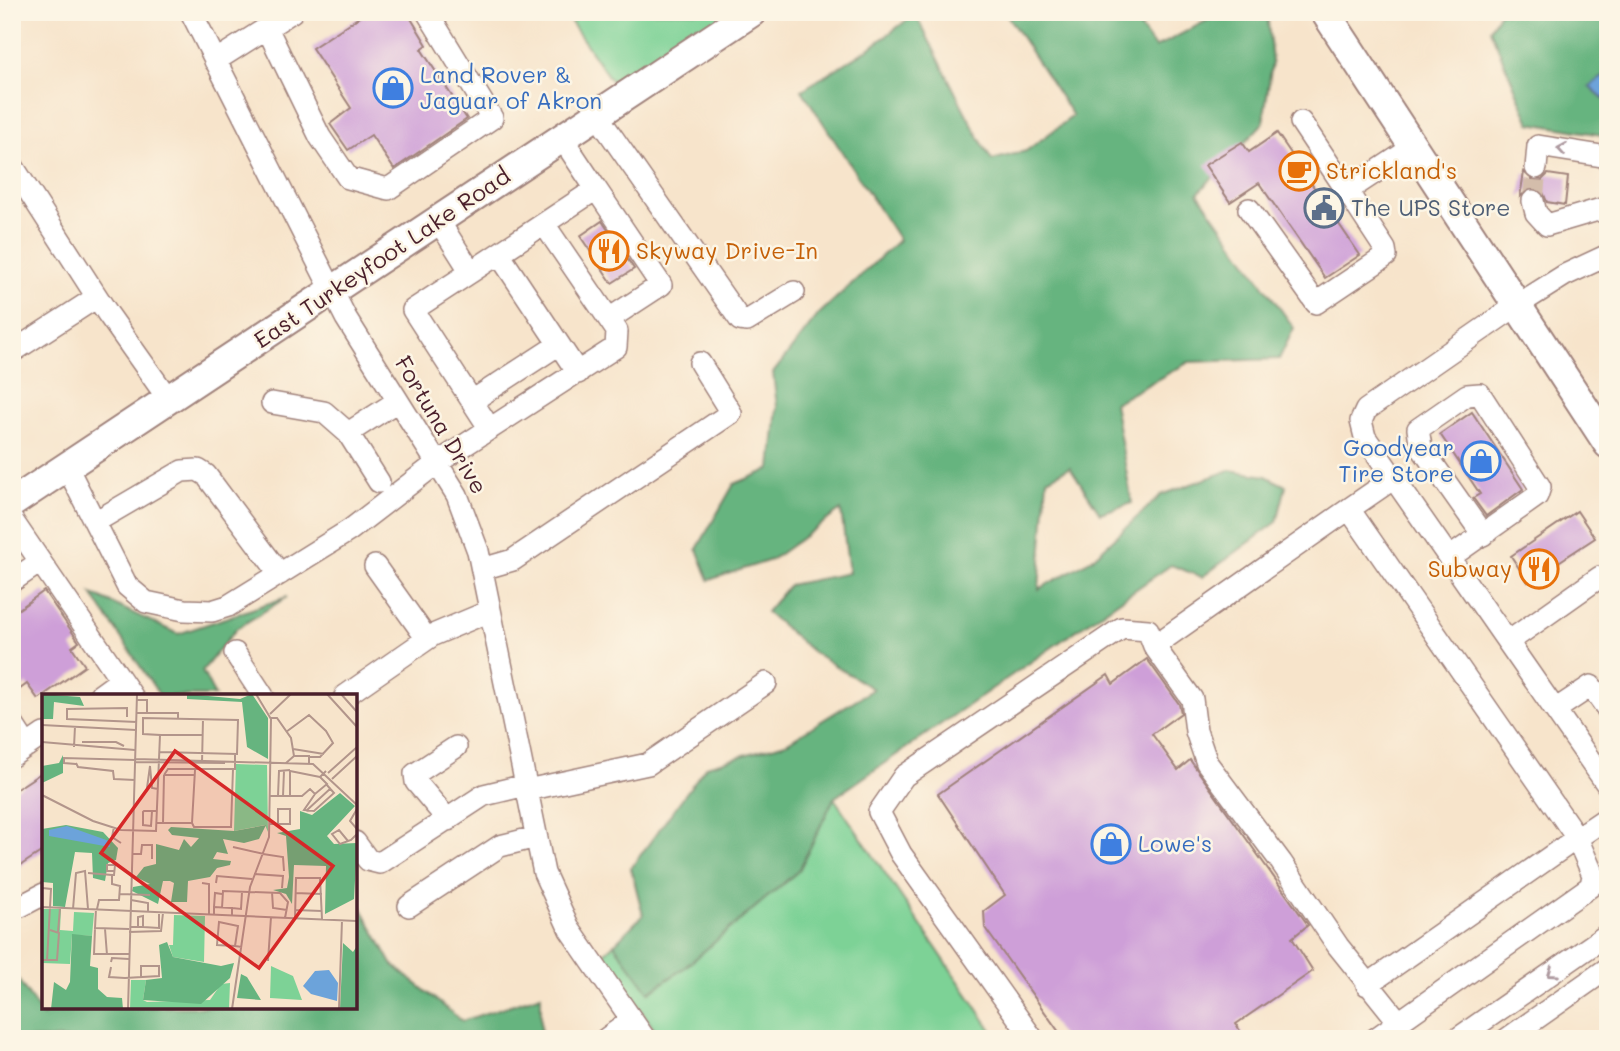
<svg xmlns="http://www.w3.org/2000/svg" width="1620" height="1051" font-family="Mali,sans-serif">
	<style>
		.green { fill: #7dd296; stroke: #647860; stroke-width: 2 }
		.forest { fill: #66b47f; stroke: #586a55; stroke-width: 2 }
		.water { fill: #6ca3da; stroke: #5b6182; stroke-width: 2 }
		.building { fill: #ce9fd8 }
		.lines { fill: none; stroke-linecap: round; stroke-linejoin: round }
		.minor-tunnel { stroke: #d4bdab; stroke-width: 21; stroke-dasharray: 21 10; stroke-linecap: butt }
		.minor-casing { stroke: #a0827b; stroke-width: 24 }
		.major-casing { stroke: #a0827b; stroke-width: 32 }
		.minor { stroke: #fff; stroke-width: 21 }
		.major { stroke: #fff; stroke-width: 28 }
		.oneway { stroke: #ae9aa0 }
		.labels { text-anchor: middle; stroke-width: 5; stroke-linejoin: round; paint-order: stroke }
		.shop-label { font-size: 23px; fill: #366cbe; stroke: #fcf5e5; text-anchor: start }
		.food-label { font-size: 23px; fill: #c56008; stroke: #fcf5e5; text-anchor: start }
		.service-label { font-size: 23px; fill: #4e5e75; stroke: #fcf5e5; text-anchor: start }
		.street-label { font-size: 23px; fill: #4a1f2b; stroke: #fcf5e5 }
		.inset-road { fill: none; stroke: #b2958b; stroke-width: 2 }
		.view { fill: #d62828; fill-opacity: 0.15; stroke: #d62828; stroke-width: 3.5 }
		.inset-edge { fill: none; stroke: #4a1f2b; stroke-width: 3.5 }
	</style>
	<rect width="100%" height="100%" fill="#fcf5e5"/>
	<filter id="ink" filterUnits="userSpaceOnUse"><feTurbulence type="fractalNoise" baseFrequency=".0143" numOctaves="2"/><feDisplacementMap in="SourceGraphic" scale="14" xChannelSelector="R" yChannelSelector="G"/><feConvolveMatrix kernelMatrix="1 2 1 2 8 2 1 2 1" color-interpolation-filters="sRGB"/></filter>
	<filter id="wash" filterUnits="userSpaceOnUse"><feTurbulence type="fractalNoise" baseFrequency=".00686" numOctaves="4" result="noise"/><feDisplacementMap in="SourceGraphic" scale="28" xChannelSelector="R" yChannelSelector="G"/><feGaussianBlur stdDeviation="1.57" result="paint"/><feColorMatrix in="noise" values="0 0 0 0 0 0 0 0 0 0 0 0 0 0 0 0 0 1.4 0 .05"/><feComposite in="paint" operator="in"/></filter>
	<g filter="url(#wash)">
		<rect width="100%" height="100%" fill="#f7e4cb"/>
		<path class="green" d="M564,12H730L617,89Z
			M834,798L998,1039H661L602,955L614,944L650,992L684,968L799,870Z"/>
		<path class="forest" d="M1005,12H1164L1140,27L1155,48L1223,12H1267L1272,62L1263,123L1198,193L1294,328L1279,359L1189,362L1114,403L1132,503L1100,513L1070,467L1047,479L1039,589L1092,559L1161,495L1230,470L1266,476L1286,486L1277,522L1202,577L1171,565L834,798L799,870L684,968L649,992L614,944L643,915L631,868L706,766L786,743L873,689L813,652L766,612L789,585L849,573L841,510L771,560L709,580L697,549L734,484L771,469L777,407L773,373L819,314L899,240L802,90L870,48L915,14C942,62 963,113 992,160L1026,151L1073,116Z
			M1500,12H1608V136L1530,123L1490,29Z
			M92,594L178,634L287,597L236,629L202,671L215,696H160Z
			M355,896L392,964L462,1021L541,995V1032L532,1039H12V971L43,1016L56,1007H355Z"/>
		<path class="water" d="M1608,74V102L1589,86Z"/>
		<g id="blocks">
			<path class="building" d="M367,12H407L427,45L421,49L467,119L394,169L371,135L348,150L330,124L351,108L312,48Z
				M1277,133L1360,255L1325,278L1259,183L1230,202L1205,165L1242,142L1249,152Z
				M1524,172L1534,181L1542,180L1548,174L1568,177L1565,205L1547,202L1543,192L1536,188L1529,189L1520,197Z
				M602,221L634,269L612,283L580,236Z
				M1472,412L1523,489L1486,516L1473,498L1480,494L1440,434Z
				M1577,511L1595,538L1528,582L1511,556Z
				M44,591L79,642L72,647L85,666L38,699L27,684L20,689L12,678V614Z
				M1147,659L1179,704L1181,713L1152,734L1178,770L1190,760L1308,925L1292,938L1313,971L1236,1024L1245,1039H1064L985,928L984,911L1005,895L938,794L1108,675L1113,684Z
				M44,771V850L12,871V792Z"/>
		</g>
	</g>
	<g filter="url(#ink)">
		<use href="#blocks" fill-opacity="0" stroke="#a0827b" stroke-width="2"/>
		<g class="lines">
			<path class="minor-tunnel" d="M1533,201L1536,168"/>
			<g class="minor-casing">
				<path id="minor" d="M191,12L346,318L457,495L478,551L544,873L570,930L645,1039
					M267,28L320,137L348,178L388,189L492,118L427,12
					M215,61L292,12
					M597,115L740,320L747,321L794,292
					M1301,122L1347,191
					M12,165L108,314L169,400
					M1536,168L1538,146L1608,157
					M596,189L661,285L609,319
					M1533,201L1536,213L1547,225L1608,207
					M1249,209L1316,303L1386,256L1385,249L1347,191L1412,148
					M438,220L471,272L596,189L562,138
					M499,254L578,373
					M1608,255L1565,275L1516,306L1366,410L1361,421L1365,437L1608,786
					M471,272L413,310L490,429
					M12,352L97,297
					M472,401L558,345
					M272,403L324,412L348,433L396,402
					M348,433L379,482
					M67,467L127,586L146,602L184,610L212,611L228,606L350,530L437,463L616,347L617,331L544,224
					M1394,478L1349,509L1577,838L1608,817
					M1349,509L1154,646L1192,699L1196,731L1207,763L1281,862L1338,946L1399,1022
					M12,520L132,696
					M95,522L182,471L198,470L206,475L280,574
					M1449,558L1537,496L1540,487L1480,394L1467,395L1418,429L1421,447L1483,535
					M375,566L427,639
					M482,569L513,560L731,413L700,363
					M12,581L40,562
					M1508,642L1600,577
					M235,653L263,696
					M99,696L121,680
					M345,696L433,635L490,611
					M1555,710L1591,686L1608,710
					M12,723L27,746
					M12,756L44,734
					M527,790L648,764L766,683
					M448,820L416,782L415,774L456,747
					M355,842L368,860L380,863L484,795L526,785
					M12,904L21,906L44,894
					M409,906L500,846L536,837
					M1367,985L1577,838L1593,875L1591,886L1375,1039
					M606,1039L632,1020
					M1033,1039L901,854L879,812L904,776L1122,628L1148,630L1154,646
					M1457,1039L1608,934
					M1507,1039L1608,968"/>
			</g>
			<g class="major-casing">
				<path id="major" d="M1325,12L1608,444
					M12,503L752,12"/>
			</g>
			<use href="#minor" class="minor"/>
			<use href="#major" class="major"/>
		</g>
		<defs><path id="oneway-chevron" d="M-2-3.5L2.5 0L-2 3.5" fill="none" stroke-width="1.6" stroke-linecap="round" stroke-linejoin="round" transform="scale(1.75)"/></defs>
		<g class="oneway">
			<use href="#oneway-chevron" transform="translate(1562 149) rotate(-171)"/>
			<use href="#oneway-chevron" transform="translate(1552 973) rotate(145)"/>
		</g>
	</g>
	<defs>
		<g id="shop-ring" transform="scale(2.0125)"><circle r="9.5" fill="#fcf5e5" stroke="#3f7fe0" stroke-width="1.5"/><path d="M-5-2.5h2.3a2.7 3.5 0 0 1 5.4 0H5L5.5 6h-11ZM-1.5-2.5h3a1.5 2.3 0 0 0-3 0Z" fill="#3f7fe0"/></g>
		<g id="cafe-ring" transform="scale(2.0125)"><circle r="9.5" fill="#fcf5e5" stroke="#e8710a" stroke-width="1.5"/><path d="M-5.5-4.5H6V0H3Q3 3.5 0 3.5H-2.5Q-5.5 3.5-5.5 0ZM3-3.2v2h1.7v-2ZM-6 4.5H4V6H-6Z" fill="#e8710a"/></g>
		<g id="civic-ring" transform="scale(2.0125)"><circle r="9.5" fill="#fcf5e5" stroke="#5c6f8a" stroke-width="1.5"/><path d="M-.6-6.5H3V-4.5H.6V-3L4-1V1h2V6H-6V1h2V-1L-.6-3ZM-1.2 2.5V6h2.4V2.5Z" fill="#5c6f8a"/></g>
		<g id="restaurant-ring" transform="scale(2.0125)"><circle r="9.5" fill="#fcf5e5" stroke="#e8710a" stroke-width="1.5"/><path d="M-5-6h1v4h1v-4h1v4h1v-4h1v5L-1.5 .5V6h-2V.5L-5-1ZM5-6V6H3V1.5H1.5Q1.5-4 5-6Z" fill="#e8710a"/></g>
	</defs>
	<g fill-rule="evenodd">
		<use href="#shop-ring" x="393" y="88"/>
		<use href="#cafe-ring" x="1299" y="171"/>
		<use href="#civic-ring" x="1324" y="208"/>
		<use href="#restaurant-ring" x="609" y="251"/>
		<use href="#shop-ring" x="1481" y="461"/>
		<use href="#restaurant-ring" x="1539" y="569"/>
		<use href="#shop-ring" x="1111" y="844"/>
	</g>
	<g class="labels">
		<g class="shop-label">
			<text x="420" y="83">Land Rover &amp;<tspan x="420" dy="26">Jaguar of Akron</tspan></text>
			<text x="1454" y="456" text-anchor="end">Goodyear<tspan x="1454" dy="26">Tire Store</tspan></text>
			<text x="1138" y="852">Lowe's</text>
		</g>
		<g class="food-label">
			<text x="1326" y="179">Strickland's</text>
			<text x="636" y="259">Skyway Drive-In</text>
			<text x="1512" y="577" text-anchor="end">Subway</text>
		</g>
		<g class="service-label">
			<text x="1351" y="216">The UPS Store</text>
		</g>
		<g class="street-label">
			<text transform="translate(382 258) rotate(-34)" y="8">East Turkeyfoot Lake Road</text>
			<text transform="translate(441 425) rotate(59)" y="8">Fortuna Drive</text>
		</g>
	</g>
	<g transform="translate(42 694)">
		<rect width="315" height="315" fill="#f7e4cb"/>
		<path d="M194,70L225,71L226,138L223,131L192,137ZM0,215H19L18,236L31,237L32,218L52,219L50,242L30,241L28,270L0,269ZM132,221L163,222L162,268L131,263L127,251H131ZM229,272L251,282L260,306L228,304ZM89,286H104L101,306L105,308L168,306L179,290L188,289L187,315H88Z" fill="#7dd296"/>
		<path d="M0,0L38,3L42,12L12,8L11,25H0ZM145,0L198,5L210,0L226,24V65L205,53L200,8L145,5ZM21,61V79L0,89V72L17,69ZM298,99L313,112L285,142L292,150L315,149L312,205L283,220L284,172L252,171L250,210L244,200L231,196L245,194L247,183L244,142L235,139L258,135V117L270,121ZM24,131L61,138L76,154L74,166L66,169L63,187L51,184L50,159L33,158L23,213L11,212V189L0,188V135ZM224,131L217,145L202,149L181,145L186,160L175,158L171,165L189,167L188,171L175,174L168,183L146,187L145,208H129L132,189L128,187H121L116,210L90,197L91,193L108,190L94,183L102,173L114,170V150L137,156L142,145L149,153L157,144L130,141L126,136L129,133L192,137ZM30,240L50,242L48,272L56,274V295L65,303L80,304L81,315H9L12,288L24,296L28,288ZM125,248L131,263L179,272L192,269L188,284L159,310L101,306L104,286L120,284L117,251ZM301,249L311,258L315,252V315H298ZM199,280L205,283L219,306L195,304Z" fill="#66b47f"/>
		<path d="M25,132L67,147L68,153L7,142V136ZM287,276L296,289L295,307L269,300L261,292L273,277Z" fill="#6ca3da"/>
		<path class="inset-road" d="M103,0H136M285,0L315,33M299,0L315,18M95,6H105V19M95,19H136V25M228,20L249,0M85,23V14L25,15V25L95,28M229,24H235L249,44L252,62M0,31L94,36M244,38L267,21L284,37L291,49L278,63H267M118,41H161M0,48L93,56M40,48H74L82,52M32,53L33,32M251,55L282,60M94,65L271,70L315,111M93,68L183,69M34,69L36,73L71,77L72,85L93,86M160,69L161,25M244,69L252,62H267V70M34,70L22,69V64L94,66M286,79L315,53M122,81L126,75H193V60M122,81H153M290,85L315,62M105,94L108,72L110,94L116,95M273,100L262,116L272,117L292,99L284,90M0,101L51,127L79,136L114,137L118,41L101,40V24L196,26L195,60L118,58M228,102H236L237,77L248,76M236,102H260L268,95L273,100L285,90L278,83L284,77M241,102L242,77M248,102V77L278,83M315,115L308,127L315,135M110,117L109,132L101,131V118L102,117H115M264,117L289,94M115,129H121L122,81M121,129H150L153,76M150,129L152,133H189L191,75M228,130H248V115H236V130M72,133L70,143L79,149M306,147L297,136L290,140L298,150L309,146L315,140M191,153L222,160M91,160H99L100,151H110V165M221,160L241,163L242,177M46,179L70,181M212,180L241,182L240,194M160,189L167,190V221M174,189L175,182L210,185M0,194L9,195L5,267M230,198L231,214L245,216M253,199L280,200M78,200L108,201M89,206L106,209V218M0,213L315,227M172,213L173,199L180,200M180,214L181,197L238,199L246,208L243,224M190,214L199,215L200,198M31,215L34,179L43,177L46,215M54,215L53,234L87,235M55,215L57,206H77L78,192L70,190V181H72L73,171H65V177H72M253,216L280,217M172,221V213L190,214V222M253,224L254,184H278L280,225M88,233H101V222L96,223V233M101,233L117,234V218M53,234L52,260H87M63,235L65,261M16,238L18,214M87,238L119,237L121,219M193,252L196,232L177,228L175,251L193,252L200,253M0,266H15L17,239L8,236M226,267L229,223M69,268L70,264L87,265M69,273L67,283L83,284L117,282V272H99V283M86,315L95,0M190,315L208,193L227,143L229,25L214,0M297,315L300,226"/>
		<path class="view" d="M133,57L291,172L217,274L59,159Z"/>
		<rect width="315" height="315" class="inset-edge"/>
	</g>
	<rect width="1620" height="1051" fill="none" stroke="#fcf5e5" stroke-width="42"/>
</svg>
